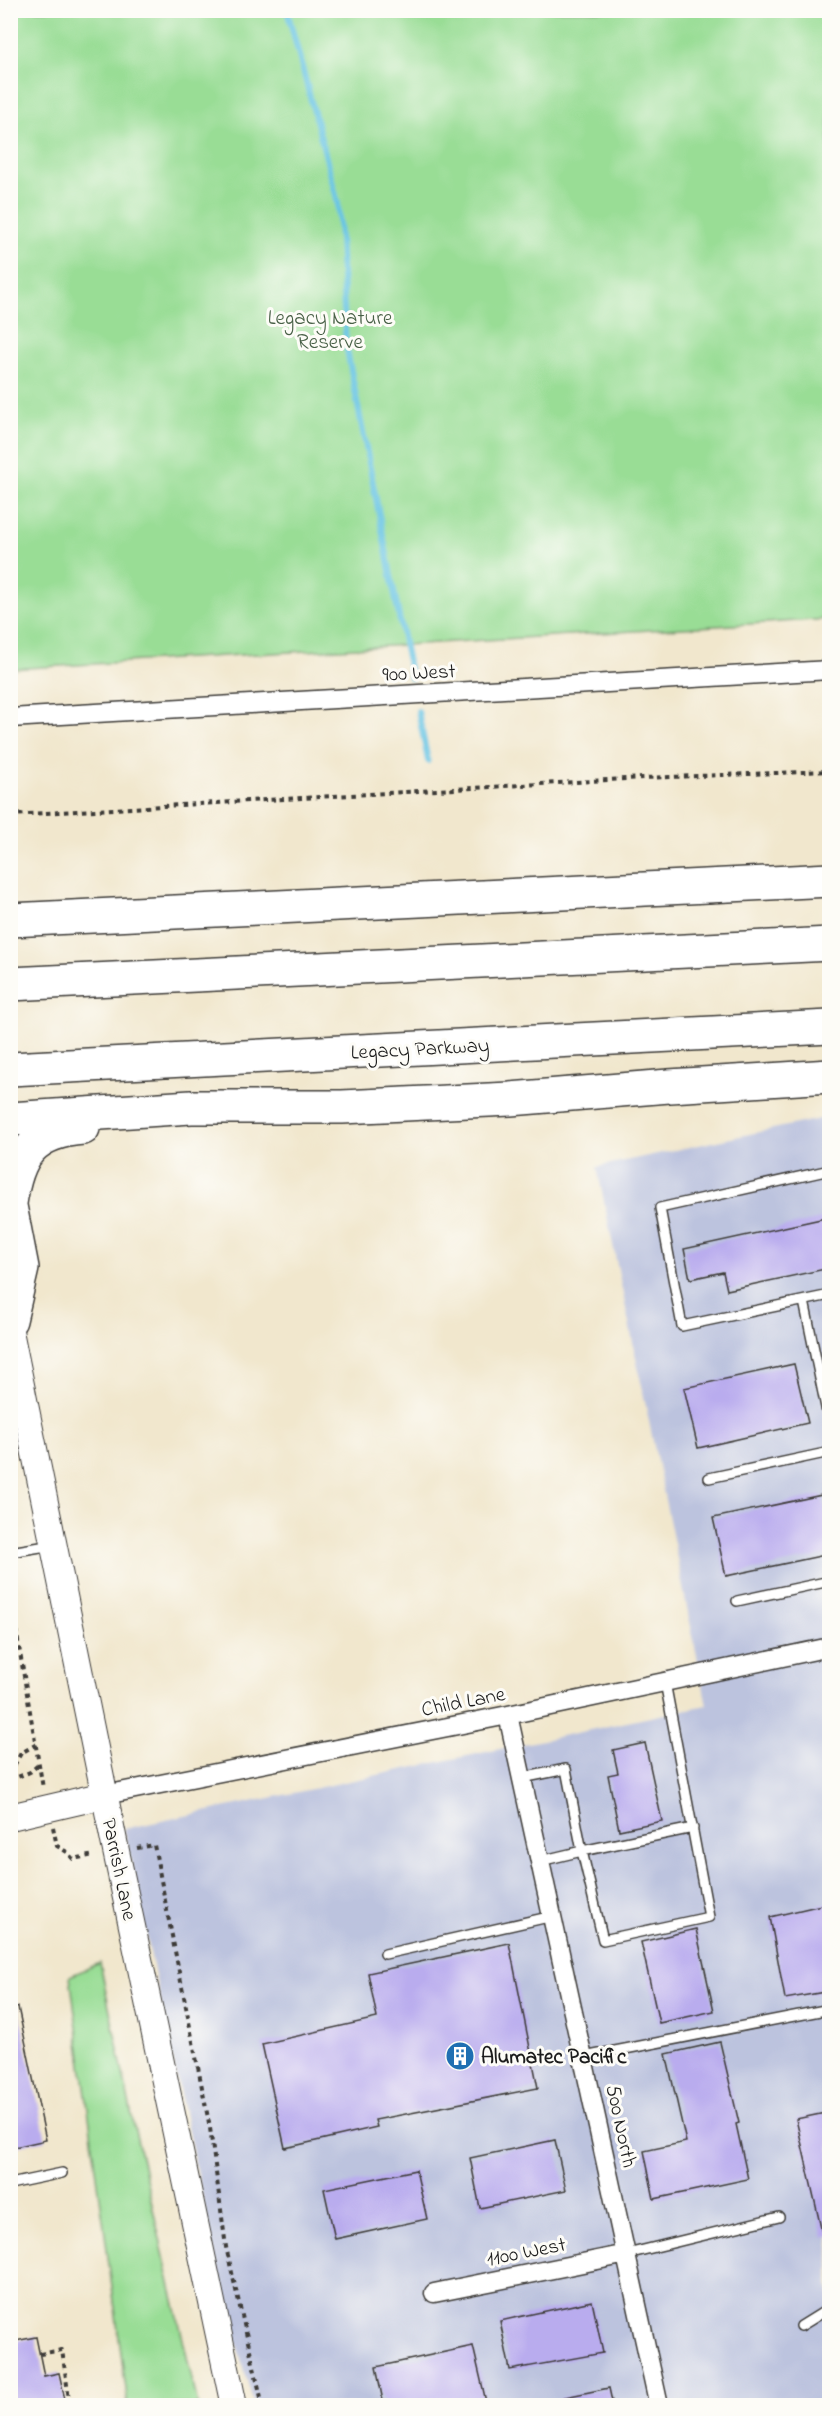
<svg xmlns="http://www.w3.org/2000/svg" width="840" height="2416" font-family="'Indie Flower',sans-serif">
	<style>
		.industrial { fill: #bcc3de }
		.green { fill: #99dd95; stroke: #5a7c58; stroke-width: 1.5 }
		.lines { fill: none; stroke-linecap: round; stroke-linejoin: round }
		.stream { stroke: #64c3e3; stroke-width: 6 }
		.building { fill: #b9acee }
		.lane-casing { stroke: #3c3a37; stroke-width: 12 }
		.street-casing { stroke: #3c3a37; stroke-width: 21 }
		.secondary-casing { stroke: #3c3a37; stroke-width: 28 }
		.highway-casing { stroke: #3c3a37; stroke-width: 36 }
		.path { stroke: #3c3a37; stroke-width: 4; stroke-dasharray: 4.5 4.5; stroke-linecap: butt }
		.lane { stroke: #fff; stroke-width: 9 }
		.street { stroke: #fff; stroke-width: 18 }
		.secondary { stroke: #fff; stroke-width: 26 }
		.highway { stroke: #fff; stroke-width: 33 }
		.labels { text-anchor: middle; stroke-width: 6; stroke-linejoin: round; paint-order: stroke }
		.park-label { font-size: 21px; fill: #486046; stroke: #fdfcf7 }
		.street-label { font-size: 21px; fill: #1c1c1c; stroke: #fdfcf7 }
		.poi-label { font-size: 21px; font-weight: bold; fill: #1c1c1c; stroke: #fdfcf7; text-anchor: start }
	</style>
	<rect width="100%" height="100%" fill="#fdfcf7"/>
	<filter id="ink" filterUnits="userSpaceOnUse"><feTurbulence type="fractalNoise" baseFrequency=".0167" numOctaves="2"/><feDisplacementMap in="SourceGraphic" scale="12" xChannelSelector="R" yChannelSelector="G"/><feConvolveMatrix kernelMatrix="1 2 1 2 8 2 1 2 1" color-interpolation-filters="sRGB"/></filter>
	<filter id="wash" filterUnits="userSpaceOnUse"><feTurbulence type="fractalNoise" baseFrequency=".008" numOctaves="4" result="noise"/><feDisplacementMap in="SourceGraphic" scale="24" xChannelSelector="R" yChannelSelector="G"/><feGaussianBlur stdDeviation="1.35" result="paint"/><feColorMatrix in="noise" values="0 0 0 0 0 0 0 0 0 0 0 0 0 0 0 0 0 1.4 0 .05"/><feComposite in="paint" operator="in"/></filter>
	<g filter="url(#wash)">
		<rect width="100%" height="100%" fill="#f1e7cd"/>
		<path class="industrial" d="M829,1117V2405H254L224,2300L124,1829L707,1705L597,1167Z"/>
		<path class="green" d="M11,10L829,11V619L11,669Z
			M100,1963L134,2126L198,2405H128L70,1976Z"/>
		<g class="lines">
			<path class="stream" d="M287,10L338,203L346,345L411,678
				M418,711L428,761"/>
		</g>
		<g id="blocks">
			<path class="building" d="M830,1217V1268L727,1290L723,1272L690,1279L684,1249Z
				M794,1364L808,1423L698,1448L684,1388Z
				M822,1495L830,1531V1554L726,1576L713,1518Z
				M645,1743L662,1821L619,1830L608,1775L618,1773L613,1750Z
				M830,1903V1991L785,1999L770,1917Z
				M696,1929L714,2011L659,2023L641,1942Z
				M509,1943L538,2088L375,2120L377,2127L285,2148L262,2044L377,2018L368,1973Z
				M18,2007L46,2140L10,2148V2008Z
				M720,2042L739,2123L736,2124L748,2179L654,2199L644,2151L686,2142L666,2054Z
				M830,2112V2237H823L796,2119Z
				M555,2140L566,2190L480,2208L470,2158Z
				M416,2170L427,2219L335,2239L324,2189Z
				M592,2301L603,2353L510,2370L500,2321Z
				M36,2337L44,2376L59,2373L66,2404L10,2406V2342Z
				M473,2346L487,2406H384L376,2367Z
				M609,2388L613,2406H561L560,2398Z"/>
		</g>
	</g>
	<g filter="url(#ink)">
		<use href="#blocks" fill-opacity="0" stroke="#3c3a37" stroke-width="1.5"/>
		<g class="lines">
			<g class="lane-casing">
				<path id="lane" d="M830,1170L660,1208L682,1326L830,1295
					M804,1301L830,1427
					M709,1478L830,1452
					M10,1552L53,1545
					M737,1601L830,1581
					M522,1778L566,1769L582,1851L693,1828
					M540,1861L582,1851L603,1940L709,1917L665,1682
					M385,1954L553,1916
					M584,2057L830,2009
					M10,2184L62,2173
					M627,2254L779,2217
					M801,2326L830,2308"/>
			</g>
			<g class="street-casing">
				<path id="street" d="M10,718L830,670
					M508,1715L659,2406
					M105,1795L508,1715L830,1647
					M434,2293L627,2254"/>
			</g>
			<g class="secondary-casing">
				<path id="secondary" d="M10,1331L116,1851L234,2406
					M10,1817L105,1795"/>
			</g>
			<g class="highway-casing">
				<path id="highway" d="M10,920L830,880
					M10,984L830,944
					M10,1069L830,1027
					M10,1119L191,1107H342L510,1099L669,1086L830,1076
					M10,1203C17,1155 32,1132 83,1128
					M10,1206L22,1268L10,1320"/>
			</g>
			<path class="path" d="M10,815L643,778L830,771
				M10,1594L43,1788
				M10,1773L21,1753L37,1744
				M10,1780L30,1772L38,1765
				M53,1827L57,1846L67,1852L73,1859L94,1855
				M137,1848L154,1845L210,2128L226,2247L263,2406
				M40,2354L62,2350L70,2406"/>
			<use href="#lane" class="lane"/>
			<use href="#street" class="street"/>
			<use href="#secondary" class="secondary"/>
			<use href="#highway" class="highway"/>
		</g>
	</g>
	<defs>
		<g id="building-disc" transform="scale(1.5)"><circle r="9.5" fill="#1f6fb2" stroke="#fdfcf7"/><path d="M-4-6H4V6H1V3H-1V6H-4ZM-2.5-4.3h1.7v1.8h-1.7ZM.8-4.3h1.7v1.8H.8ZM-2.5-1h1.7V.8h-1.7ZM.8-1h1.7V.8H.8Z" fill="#fff"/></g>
	</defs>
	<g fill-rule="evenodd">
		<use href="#building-disc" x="460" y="2056"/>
	</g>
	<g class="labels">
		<g class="park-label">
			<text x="330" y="324">Legacy Nature<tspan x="330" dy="24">Reserve</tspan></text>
		</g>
		<g class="street-label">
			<text transform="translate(419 672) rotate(-3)" y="7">900 West</text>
			<text transform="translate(420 1048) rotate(-3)" y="7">Legacy Parkway</text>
			<text transform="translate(463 1701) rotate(-11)" y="7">Child Lane</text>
			<text transform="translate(120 1869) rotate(78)" y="7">Parrish Lane</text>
			<text transform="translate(622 2126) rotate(78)" y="7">500 North</text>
			<text transform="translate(526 2251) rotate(-11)" y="7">1100 West</text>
		</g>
		<g class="poi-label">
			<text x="481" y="2063">Alumatec Pacific</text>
		</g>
	</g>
	<rect width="840" height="2416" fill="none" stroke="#fdfcf7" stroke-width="36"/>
</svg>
